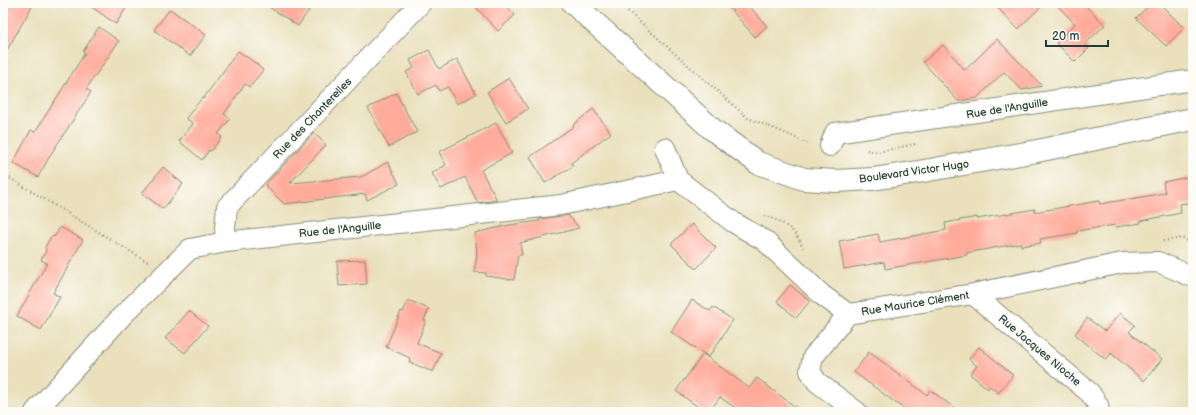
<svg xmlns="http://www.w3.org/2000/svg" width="1196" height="415" font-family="'Balsamiq Sans',sans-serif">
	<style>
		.building { fill: #ffab9b }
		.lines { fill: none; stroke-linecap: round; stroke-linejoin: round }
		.street-casing { stroke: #848e78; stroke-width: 22 }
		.secondary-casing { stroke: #848e78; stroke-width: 24 }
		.path { stroke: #848e78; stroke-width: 2.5; stroke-dasharray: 1 3; stroke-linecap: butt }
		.street { stroke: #fff; stroke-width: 20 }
		.secondary { stroke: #fff; stroke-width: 22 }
		.labels { text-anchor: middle; stroke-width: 3.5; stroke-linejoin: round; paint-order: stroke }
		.street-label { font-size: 11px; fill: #1f3d34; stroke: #fdfcf7 }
	</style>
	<rect width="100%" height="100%" fill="#fdfcf7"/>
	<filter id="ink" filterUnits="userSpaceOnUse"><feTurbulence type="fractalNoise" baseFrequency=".025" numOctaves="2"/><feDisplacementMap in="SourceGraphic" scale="8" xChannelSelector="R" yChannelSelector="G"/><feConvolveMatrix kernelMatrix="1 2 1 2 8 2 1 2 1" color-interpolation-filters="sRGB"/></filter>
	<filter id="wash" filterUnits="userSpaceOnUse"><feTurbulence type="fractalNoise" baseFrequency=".012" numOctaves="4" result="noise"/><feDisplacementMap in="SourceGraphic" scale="16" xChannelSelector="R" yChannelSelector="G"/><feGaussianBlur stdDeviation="0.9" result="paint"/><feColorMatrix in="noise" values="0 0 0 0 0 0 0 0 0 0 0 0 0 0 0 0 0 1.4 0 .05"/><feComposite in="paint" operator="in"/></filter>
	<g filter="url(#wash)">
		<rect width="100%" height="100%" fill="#eae0bc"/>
		<g id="blocks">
			<path class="building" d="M3,3H34L3,57Z
				M86,3H129L116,24Z
				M263,3H298L309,10L298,26Z
				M472,3H504L515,15L498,31Z
				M725,3H746L767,26L755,37Z
				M993,3H1045L1018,29Z
				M1055,3H1083L1105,25L1085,44L1089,48L1075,62L1056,43L1075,24Z
				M1151,3H1159L1184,28L1166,46L1136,18Z
				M170,9L206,35L190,56L154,30Z
				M99,27L119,41L86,89L91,92L51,154L38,177L13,163L31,130L35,132L80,61L85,53L83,51Z
				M997,39L1042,86L1022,90L1004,72L977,98L958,101L923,62L943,45L965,70Z
				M429,50L439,69L457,59L476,94L457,104L448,87L439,91L436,85L418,94L406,72L414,68L410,60Z
				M238,51L258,65V66L263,70L250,87L245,84L224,114L230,119L218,134L222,137L211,151L209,150L202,160L179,141L193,124L186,118L202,98L203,99Z
				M509,78L528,109L506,122L487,92Z
				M396,93L417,132L389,147L368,108Z
				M593,109L611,133L571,163L573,166L545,183L530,157L574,126L573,125Z
				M496,123L512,153L481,170L497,200L478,203L465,177L441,189L432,173L446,165L439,152Z
				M314,133L326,145L290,183L361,177L388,162L399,184L367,200L365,194L284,204L265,185Z
				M163,167L183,184L163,209L142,193Z
				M1193,176V202L1180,204L1181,213L1140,221L1141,223L1116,227L1115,225L1077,231V233L1040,239L1041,243L1021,246V243L966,253L967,255L885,269L884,262L844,269L839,241L878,234L880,242L946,230L945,223L977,217V219L1035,209V212L1099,201L1100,204L1165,193L1163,182Z
				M568,215L579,228L520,243L522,255H518L514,280L486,276V273L474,272L477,256L475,233L509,225L540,221L539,219Z
				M692,224L716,248L696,269L671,244Z
				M60,227L83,240L53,293L60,297L41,330L17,316L47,263L41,260L46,251L45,247L51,237L55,236Z
				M365,260L367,284L339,286L337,261Z
				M790,285L810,301L796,318L777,301Z
				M408,300L429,309L424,320L426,321L417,343L441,353L433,372L409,362L410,358L386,347L401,311L403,312Z
				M692,300L710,311L713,307L733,320L709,357L671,332Z
				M189,311L208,326L185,353L165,338Z
				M1120,313L1135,325L1129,332L1162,359L1144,381L1111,353L1106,360L1075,334L1087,318L1105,331Z
				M979,347L1013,375L998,393L990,386L988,389L970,374L977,366L969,359Z
				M869,352L927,395L930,390L960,412H908L854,372Z
				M703,354L749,388L757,378L802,412H741L720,397L709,412H705L676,391Z"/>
		</g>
	</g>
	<g filter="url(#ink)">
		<use href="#blocks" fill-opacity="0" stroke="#848e78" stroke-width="1"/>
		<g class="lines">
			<g class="street-casing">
				<path id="street" d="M830,146L835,133L1193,80
					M678,180L733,222L765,241L822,295L848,314L973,294L1122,263L1158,262L1193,277
					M226,242L225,228L227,207L421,3
					M973,294L1090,393L1098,405L1099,412
					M848,314L813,357L810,371L817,382L857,412
					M35,412L122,316L190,249L226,242L561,205L678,180L665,148"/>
			</g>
			<g class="secondary-casing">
				<path id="secondary" d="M573,3L712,129L758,163L804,179L836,181L873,179L918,172L1037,151L1193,119"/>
			</g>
			<path class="path" d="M619,3L672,51L748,118L790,135L805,143H810
				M867,150L878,152L915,144
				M3,174L148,262
				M764,216C782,220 797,231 803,248
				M1163,241L1182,238L1193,243"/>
			<use href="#street" class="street"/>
			<use href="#secondary" class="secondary"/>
		</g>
	</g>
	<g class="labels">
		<g class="street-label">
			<text transform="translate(1007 108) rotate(-9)" y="4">Rue de l'Anguille</text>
			<text transform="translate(312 118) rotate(-46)" y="4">Rue des Chanterelles</text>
			<text transform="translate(914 171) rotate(-8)" y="4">Boulevard Victor Hugo</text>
			<text transform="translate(340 229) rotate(-6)" y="4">Rue de l'Anguille</text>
			<text transform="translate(915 303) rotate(-9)" y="4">Rue Maurice Clément</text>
			<text transform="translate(1040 350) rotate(40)" y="4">Rue Jacques Nioche</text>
		</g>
	</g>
	<rect width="1196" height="415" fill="none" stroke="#fdfcf7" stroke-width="16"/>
	<path d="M1046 40v6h62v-6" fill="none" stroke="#1f3d34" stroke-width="2"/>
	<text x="1052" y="40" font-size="12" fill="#1f3d34" stroke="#fdfcf7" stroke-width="3" paint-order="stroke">20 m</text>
</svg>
